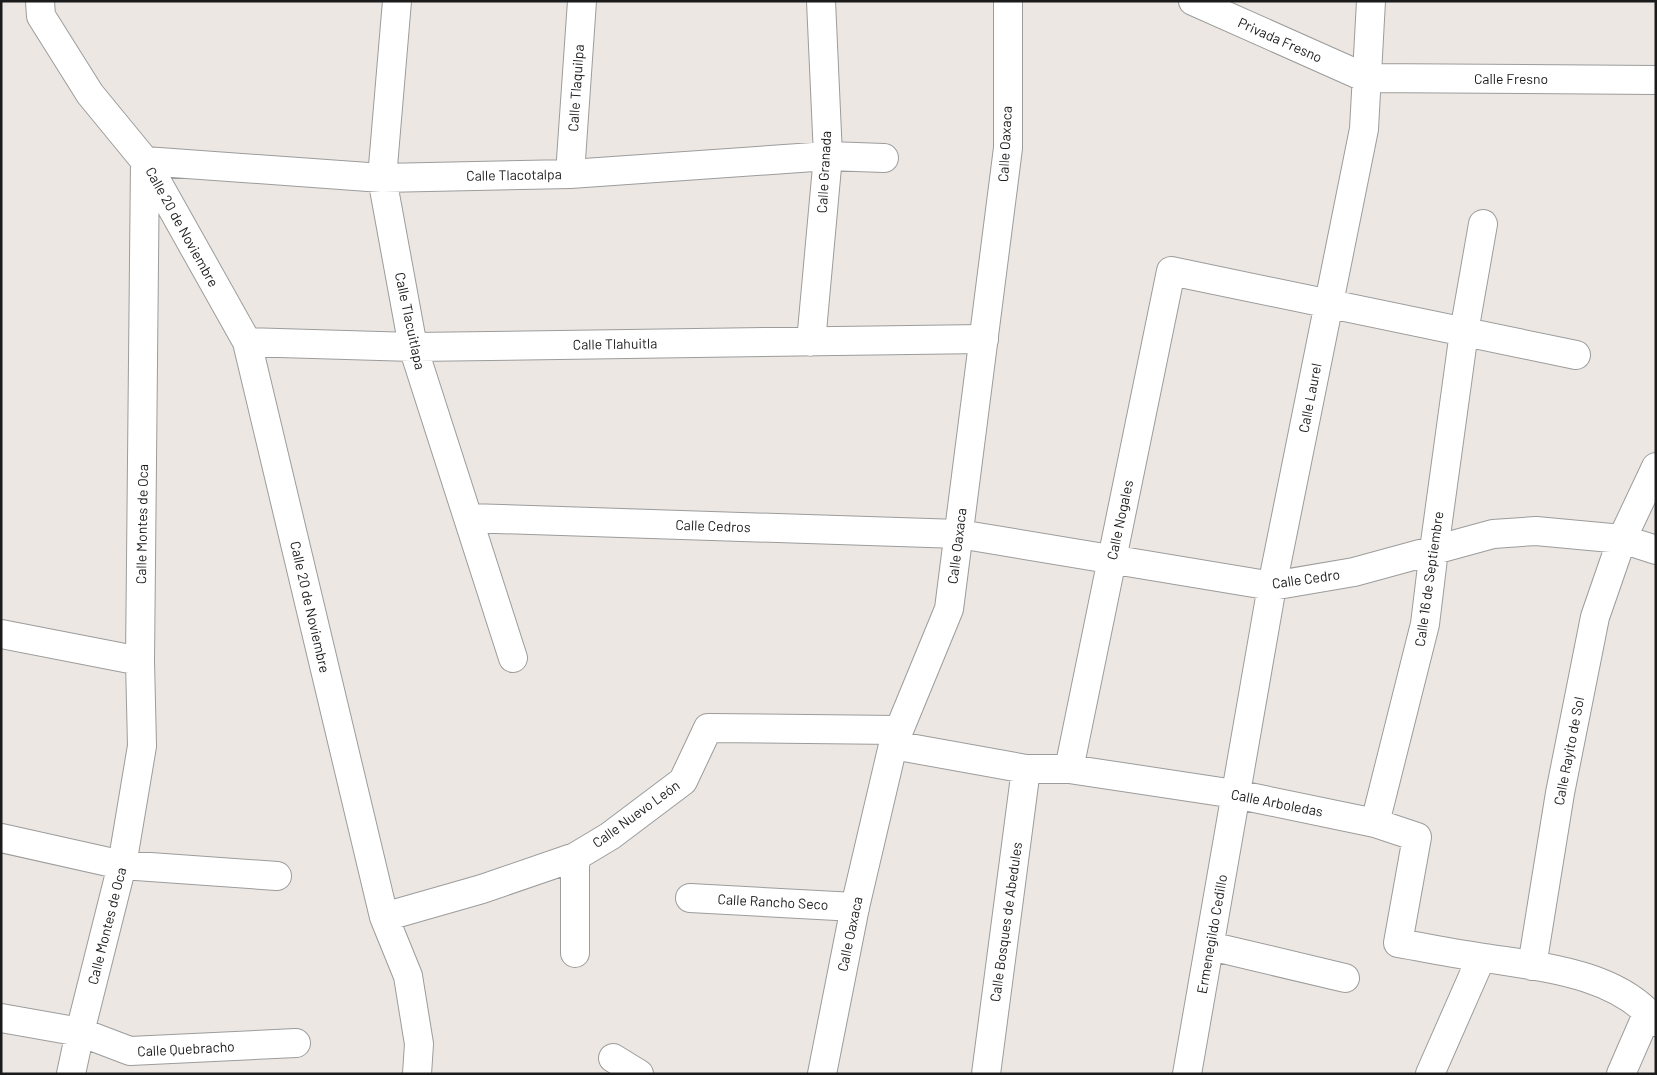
<svg xmlns="http://www.w3.org/2000/svg" width="1657" height="1075" font-family="Barlow,sans-serif">
	<style>
		.lines { fill: none; stroke-linecap: round; stroke-linejoin: round }
		.minor-casing { stroke: #9c9c9c; stroke-width: 30 }
		.tertiary-casing { stroke: #9c9c9c; stroke-width: 30 }
		.minor { stroke: #fff; stroke-width: 28 }
		.tertiary { stroke: #fff; stroke-width: 28 }
		.labels { text-anchor: middle; stroke-width: 4; stroke-linejoin: round; paint-order: stroke }
		.street-label { font-size: 14px; fill: #1b1b1b; stroke: #fff }
	</style>
	<rect width="100%" height="100%" fill="#ece7e2"/>
	<g class="lines">
		<g class="minor-casing">
			<path id="minor" d="M40,1L41,16L90,94L145,161L140,661L142,746L122,865L80,1032L71,1074
				M397,1L382,178L413,347L513,658
				M1193,1L1366,78L1656,80
				M145,161L382,178L570,174L828,156L884,158
				M146,162L247,342L384,917L408,976L419,1044L417,1074
				M570,174L582,1
				M247,342L413,347L984,339
				M811,342L828,156L821,1
				M468,518L959,534L1272,586L1354,572L1493,534L1536,531L1622,539L1656,550
				M1,634L140,661
				M893,745L1026,769H1069L1235,794L1375,823L1417,837L1398,943C1427,948 1456,954 1485,958C1541,967 1618,973 1656,1022
				M1069,769L1171,271L1576,355
				M1375,823L1425,624L1434,550L1464,332L1483,224
				M1,838L122,865L277,876
				M575,857V953
				M690,898L855,907
				M384,917L482,889L575,857L610,836L683,781L708,728L898,730
				M1210,946L1345,978
				M1532,966L1560,793L1595,617L1622,539L1656,467
				M1,1018L80,1032L130,1051L296,1043
				M613,1058L639,1074
				M986,1074L1026,769
				M1187,1074L1272,586L1364,129L1371,1
				M1430,1074L1481,958
				M1621,1074L1648,1012"/>
		</g>
		<g class="tertiary-casing">
			<path id="tertiary" d="M822,1074L855,907L893,745L949,609L1008,148V1"/>
		</g>
		<use href="#minor" class="minor"/>
		<use href="#tertiary" class="tertiary"/>
	</g>
	<g class="labels">
		<g class="street-label">
			<text transform="translate(1280 40) rotate(24)" y="5">Privada Fresno</text>
			<text x="1511" y="84">Calle Fresno</text>
			<text transform="translate(576 88) rotate(-86)" y="5">Calle Tlaquilpa</text>
			<text transform="translate(1005 144) rotate(-87)" y="5">Calle Oaxaca</text>
			<text transform="translate(824 172) rotate(-87)" y="5">Calle Granada</text>
			<text transform="translate(514 175) rotate(-1)" y="5">Calle Tlacotalpa</text>
			<text transform="translate(182 227) rotate(61)" y="5">Calle 20 de Noviembre</text>
			<text transform="translate(410 321) rotate(78)" y="5">Calle Tlacuitlapa</text>
			<text transform="translate(615 344) rotate(-1)" y="5">Calle Tlahuitla</text>
			<text transform="translate(1310 398) rotate(-79)" y="5">Calle Laurel</text>
			<text transform="translate(1120 520) rotate(-78)" y="5">Calle Nogales</text>
			<text transform="translate(142 524) rotate(-89)" y="5">Calle Montes de Oca</text>
			<text transform="translate(713 526) rotate(2)" y="5">Calle Cedros</text>
			<text transform="translate(957 546) rotate(-83)" y="5">Calle Oaxaca</text>
			<text transform="translate(1306 579) rotate(-8)" y="5">Calle Cedro</text>
			<text transform="translate(1429 579) rotate(-82)" y="5">Calle 16 de Septiembre</text>
			<text transform="translate(310 607) rotate(77)" y="5">Calle 20 de Noviembre</text>
			<text transform="translate(1569 751) rotate(-79)" y="5">Calle Rayito de Sol</text>
			<text transform="translate(1277 803) rotate(11)" y="5">Calle Arboledas</text>
			<text transform="translate(636 814) rotate(-36)" y="5">Calle Nuevo León</text>
			<text transform="translate(773 902) rotate(3)" y="5">Calle Rancho Seco</text>
			<text transform="translate(1006 922) rotate(-82)" y="5">Calle Bosques de Abedules</text>
			<text transform="translate(107 926) rotate(-76)" y="5">Calle Montes de Oca</text>
			<text transform="translate(850 934) rotate(-78)" y="5">Calle Oaxaca</text>
			<text transform="translate(1212 934) rotate(-80)" y="5">Ermenegildo Cedillo</text>
			<text transform="translate(186 1049) rotate(-3)" y="5">Calle Quebracho</text>
		</g>
	</g>
	<rect width="1657" height="1075" fill="none" stroke="#1b1b1b" stroke-width="5"/>
</svg>
